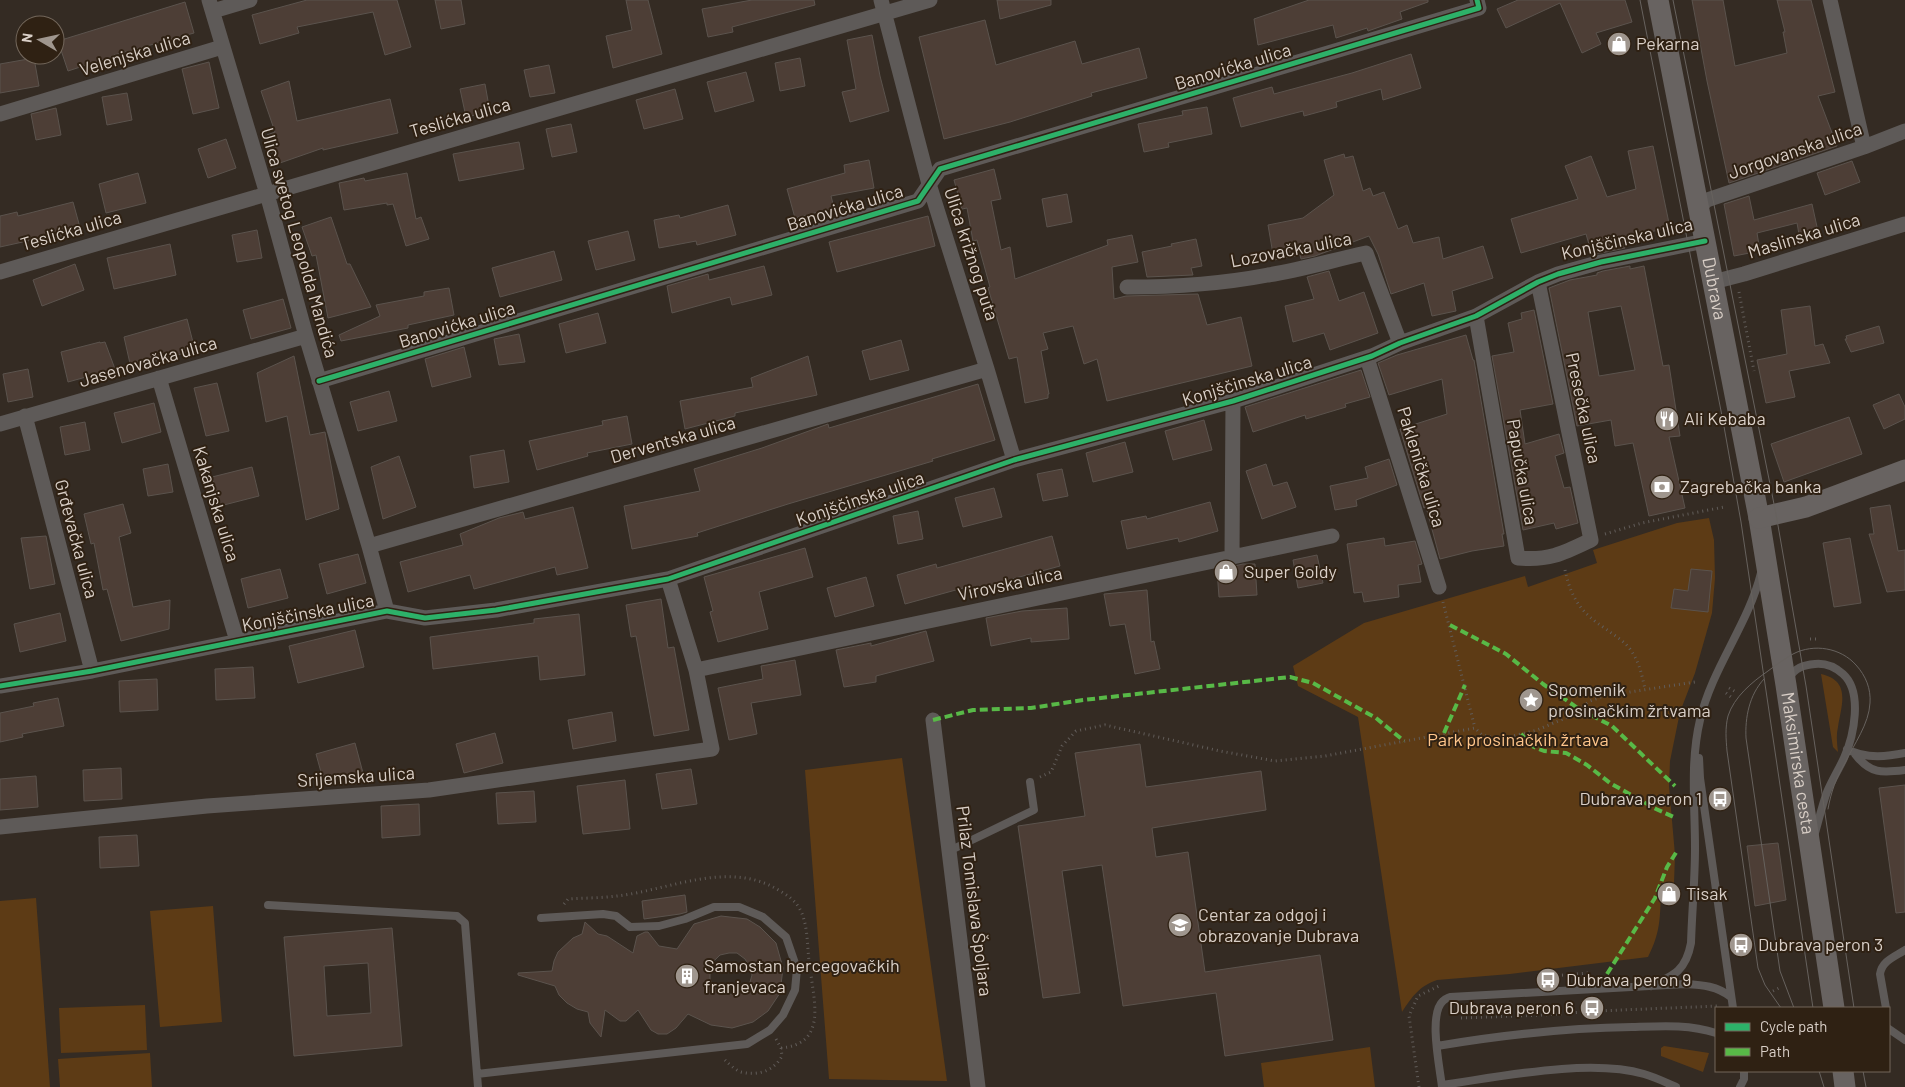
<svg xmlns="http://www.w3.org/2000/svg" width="1905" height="1087" font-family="Barlow,sans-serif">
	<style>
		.green { fill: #5d3b15 }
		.building { fill: #4d3e36; stroke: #5b534d; fill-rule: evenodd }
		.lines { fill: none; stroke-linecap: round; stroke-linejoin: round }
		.path { stroke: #615c59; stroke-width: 3; stroke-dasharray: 1 4; stroke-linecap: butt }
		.lane { stroke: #5e5a58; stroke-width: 8 }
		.street { stroke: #5e5a58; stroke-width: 15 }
		.secondary { stroke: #686361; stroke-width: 21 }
		.tram { stroke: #67625e; stroke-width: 1 }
		.quiet { stroke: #58b947; stroke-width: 4; stroke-dasharray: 8 4; stroke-linecap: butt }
		.cycleway-casing { stroke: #2f2113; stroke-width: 8 }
		.cycleway { stroke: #2db169; stroke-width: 5 }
		.labels { text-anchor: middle; stroke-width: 4; stroke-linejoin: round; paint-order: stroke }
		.poi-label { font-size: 18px; fill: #d9cfc7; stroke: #2f2113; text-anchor: start }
		.street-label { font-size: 18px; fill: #d9cfc7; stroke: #2f2113 }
		.park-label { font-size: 18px; fill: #fec58b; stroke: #2f2113 }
	</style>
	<rect width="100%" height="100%" fill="#342b23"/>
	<path class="green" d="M1709,518L1714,540L1715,578L1712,613L1695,673L1680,712L1670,761L1669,786L1675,855L1674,883H1661C1660,913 1662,930 1648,957L1510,974L1437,980C1419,986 1412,997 1402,1012L1358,717L1298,686L1293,666L1364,623L1525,576L1528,587L1597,563L1593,550L1677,523Z
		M1821,674C1852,681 1841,706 1838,727C1836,735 1837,743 1838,752L1833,747Z
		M902,758L947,1081L829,1079L805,770Z
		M36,898L50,1087H0V901Z
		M213,906L222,1022L160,1027L150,911Z
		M145,1005L147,1050L61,1053L59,1008Z
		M1664,1046L1709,1053L1703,1072L1661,1056V1048Z
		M1370,1047L1375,1087H1264L1261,1063Z
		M150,1053L152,1087H60L58,1059Z"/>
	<path class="building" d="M307,0H397L411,47L385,55L373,12L297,27L299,33L260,44L252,15Z
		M435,0H461L465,24L441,29Z
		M626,0H648L662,54L613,68L606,36L632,30Z
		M752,0H814L815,5L732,27L733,32L708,37L702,9Z
		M997,0H1051V5L1000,19Z
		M1309,0H1428V2L1400,12L1402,19L1368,31L1367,28L1336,38L1333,25L1258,45L1254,19Z
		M1518,0H1625L1632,22L1596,33L1601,44L1582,53L1560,3L1506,28L1497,9Z
		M1692,0H1723L1735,66L1787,53L1783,32H1785L1777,0H1811L1835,92L1818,96L1837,146L1729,183L1707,81Z
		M185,2L194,33L114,55V56L68,71L58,41Z
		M985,20L996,65L1075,41L1082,64L1139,48L1147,78L1091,93L1092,96L1010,122L944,139L919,37Z
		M872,35L880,76L889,111L850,122L842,92L856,89L847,40Z
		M1411,54L1421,88L1383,100L1381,89L1336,102L1337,107L1304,116L1303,111L1241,127L1233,98L1272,87L1274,94L1352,73Z
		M34,58L39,86L0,93V64Z
		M800,58L805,86L780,91L775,63Z
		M209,62L219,108L193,114L182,69Z
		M549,65L555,93L530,97L524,70Z
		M746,72L754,101L715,112L707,82Z
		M289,81L297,121L390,99L398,133L323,150V148L277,164L267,135L275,132L261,91Z
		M485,84L490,112L466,117L460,89Z
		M675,89L683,119L644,129L636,100Z
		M127,93L132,120L107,125L102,97Z
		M1207,107L1212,134L1168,143L1169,147L1144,152L1138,124L1183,115L1182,111Z
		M56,108L61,135L36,140L31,114Z
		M571,124L577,152L552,157L546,129Z
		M226,139L236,168L208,178L198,149Z
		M519,142L524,169L459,181L453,154Z
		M1653,146L1670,228L1622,237L1625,248L1592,255L1586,234L1521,253L1511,219L1578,199L1565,166L1591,156L1607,197L1636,189L1628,151Z
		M1344,154L1345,158L1353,156L1363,191L1370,188L1373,196L1384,192L1398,229L1407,225L1413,243L1439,237L1443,259L1483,246L1493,278L1452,291L1456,311L1432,316L1424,283L1391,294L1378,254L1369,236L1315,256L1301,259L1300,255L1274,260L1268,225L1303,218L1334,195L1324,160Z
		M869,160L874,188L831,196L834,208L795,218L787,189L845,173L844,165Z
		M1852,161L1860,182L1825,195L1817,173Z
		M994,169L1001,199L991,201L1001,250L1010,247L1015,279L1108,245L1107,240L1132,235L1138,262L1112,267L1114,299L1126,296L1198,294L1207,325L1241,317L1252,366L1107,401L1097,359L1084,364L1073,326L1043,333L1048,349L1041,351L1049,394H1048V398L1025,403L1017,357L1009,359L988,288L990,287L977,240L973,241L967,208L962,209L954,180Z
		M138,173L146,203L106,213L99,184Z
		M407,173L416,219L421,217L429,239L406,246L393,204L387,205V203L344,210L339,183L364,178L365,181Z
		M1067,194L1072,222L1047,227L1042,199Z
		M1749,196L1754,220L1812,204L1819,236L1800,240L1797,223L1757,233L1760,251L1734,256L1724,204Z
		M73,202L81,231L42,241L41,238L0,247V216L17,212L18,216Z
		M728,205L736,235L697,245L696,241L659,248L654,220L679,215L680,218Z
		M928,216L935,246L837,272L829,242Z
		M331,217L347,264H350L371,307L328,318L316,255L312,256L302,227Z
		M257,230L262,258L237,262L232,235Z
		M628,231L635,260L596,270L588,241Z
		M1196,239L1202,266L1191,268L1193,275L1147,277L1142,252L1172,246L1171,244Z
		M170,244L176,275L114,289L107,258Z
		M554,251L562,280L500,297L492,268Z
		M75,264L84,290L42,306L33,280Z
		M764,266L772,295L732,305L730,297L672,313L667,286L708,274L709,280Z
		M1630,266V269L1644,266L1663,366L1669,365L1680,436L1669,437L1685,508L1649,516L1633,443L1615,446L1611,420L1577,426L1549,288L1570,280L1597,275V273L1603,271ZM1621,306L1635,370L1599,376L1588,312Z
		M1329,271L1339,301L1364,292L1378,333L1330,350L1324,333L1293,342L1285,306L1314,299L1307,277Z
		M449,288L454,315L408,325V328L341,341L339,335L380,316L376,305L424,296V292Z
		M283,299L291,328L251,339L243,310Z
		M1810,306L1815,346L1823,344L1830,363L1789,371L1795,397L1766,403L1757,360L1787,354L1781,310Z
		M1534,310L1553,404L1520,410L1525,444L1559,434L1564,453L1555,456L1564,488L1570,487L1578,523L1556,529L1554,523L1523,530L1492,356L1514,352L1508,323L1522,319L1521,313Z
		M598,313L606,343L566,353L559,324Z
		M187,319L195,350L131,368L124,337Z
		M1879,326L1884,343L1851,352L1845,339H1847L1846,336Z
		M519,334L525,362L499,365L494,339Z
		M1466,335L1473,360H1474L1504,534H1502L1504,546L1472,551L1440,559L1426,507L1424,508L1400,429L1447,414L1442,379L1389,395L1378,363L1397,355Z
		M901,340L909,370L870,380L862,351Z
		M100,342V343L105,342L115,369L68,382L61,352Z
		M464,347L471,377L432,387L425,359Z
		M294,356L310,435L325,432L339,509L306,520L287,416L266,422L257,373Z
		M808,356L817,395L735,413V416L685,429L680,401L753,387L751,378Z
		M28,369L33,397L8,402L3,374Z
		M1361,370L1370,397L1345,404L1346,407L1306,419L1305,415L1253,432L1245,407Z
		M217,383L229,431L206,436L194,388Z
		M978,384L995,440L932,459L933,461L788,504L697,533L698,536L632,549L624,506L700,491L694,469L762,448L828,424L829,428Z
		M389,391L397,421L358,431L350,402Z
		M1899,394L1905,407V419L1884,429L1873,405Z
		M154,403L161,432L122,443L114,413Z
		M627,416L632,444L587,453L588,456L537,470L529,441L603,425L602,421Z
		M1849,417L1862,454L1784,482L1771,444Z
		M1204,420L1212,450L1173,460L1165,431Z
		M85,422L90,450L65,455L60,427Z
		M1125,442L1133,472L1093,482L1086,453Z
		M504,450L509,482L474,488L470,456Z
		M399,456L416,507L383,519L371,467Z
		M1389,459L1397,485L1356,500L1357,506L1335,510L1330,486L1368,478L1365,467Z
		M168,464L173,492L148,496L143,469Z
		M1266,464L1273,486L1287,482L1296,507L1262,519L1246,471Z
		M252,467L259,496L220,506L212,477Z
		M1062,469L1068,496L1043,501L1037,474Z
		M994,488L1002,517L963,527L955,498Z
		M1210,502L1218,531L1179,542L1178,538L1127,549L1121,521L1146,516L1147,519Z
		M123,504L131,533L119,537L133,607L170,600L169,629L121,641L107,589L103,590L94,543L91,544L84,514Z
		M1890,505L1898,551L1905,550V590L1887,592L1869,534H1874L1870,508Z
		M573,507L588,568L557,575L555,567L474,589L470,575L408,592L400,562L463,545L460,534L499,518L523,512L525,519Z
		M918,511L923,539L898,544L893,516Z
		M46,536L55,584L30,589L21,538Z
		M1052,536L1060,566L964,592L963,588L905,604L897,575L936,564L937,568Z
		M1384,538L1385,546L1415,541L1422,564L1418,565L1421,582L1398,585L1399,597L1364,602L1362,592L1354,593L1347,544Z
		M1850,538L1861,603L1834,607L1823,543Z
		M805,548L813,577L759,592L768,629L718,642L710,612L713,611L704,577Z
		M358,554L366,583L327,594L319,564Z
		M1317,555L1323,583L1298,588L1293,560Z
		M1243,564H1255L1257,595L1219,597L1217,570Z
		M280,569L288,598L248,608L241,579Z
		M1691,569L1712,571L1708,612L1671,608L1674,589L1688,591Z
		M866,577L874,606L835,617L827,588Z
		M1147,590L1151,642L1154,641L1160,669L1135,674L1125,624L1110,626L1104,594Z
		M661,599L668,648L674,647L689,730L654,736L636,636L631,637L626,605Z
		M1067,608L1069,639L1031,642V638L991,646L986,618L1022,611Z
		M60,613L66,641L20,652L14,624Z
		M579,614L585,675L540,680L538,656L433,669L430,637L534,623V619Z
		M355,630L364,667L298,683L289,646Z
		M926,631L934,661L876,676V682L844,687L836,650L871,643V646Z
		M795,660L801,695L751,703L757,734L729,740L718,688L763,679L761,666Z
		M253,667L255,698L216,700L215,669Z
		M157,679L158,710L120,712L119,681Z
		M58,698L64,726L22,734L23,737L0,742V713L34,706L33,703Z
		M612,712L616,741L573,749L568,720Z
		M495,733L503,763L464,773L456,744Z
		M355,743L363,773L324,783L316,754Z
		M1140,744L1146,787L1261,771L1266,810L1152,828L1156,857L1188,852L1205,972L1320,955L1333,1040L1225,1056L1216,993L1123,1006L1102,865L1062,871L1080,993L1043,998L1018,826L1085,816L1075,753Z
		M121,768L122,799L84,801L83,770Z
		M691,769L697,804L662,809L656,774Z
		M36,776L38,807L0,810V779Z
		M625,780L630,829L583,834L577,786Z
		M1905,785V912L1896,913L1879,788Z
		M534,791L536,822L498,824L496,793Z
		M419,804L420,835L382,838L381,806Z
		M137,835L139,866L100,868L99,837Z
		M1778,843L1786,900L1755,906L1747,846Z
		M685,895L687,912L680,914L644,919L642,901Z
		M721,916L747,919L760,927L776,943L783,968L780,993L768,1011L753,1022L732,1028L711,1025L688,1014L676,1028L667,1034H658L651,1030L638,1010L626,1021H620L605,1010L601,1037L590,1023L588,1012L577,1009L567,1003L559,995L555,986L518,975V973L552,971L554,961L558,952L573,938L582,934L585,922L598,934L607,936L633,953L637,936L645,932H648L659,946L677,949L694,924ZM729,953H737L745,959L750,967L752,975L750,982L744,990L734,994H726L719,991L714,987L710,979V971L713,962L720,955Z
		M392,928L402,1046L294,1056L284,937ZM368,963L371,1013L327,1016L324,966Z"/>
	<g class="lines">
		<path class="path" d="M1739,292L1754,371
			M1605,534L1642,523L1724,507
			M1565,570C1571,598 1581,613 1606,629C1615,636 1626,642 1632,652C1640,664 1642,676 1645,689
			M1443,602L1475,728
			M1810,639H1820
			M1729,688L1736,692
			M1726,693L1731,697
			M1040,777L1051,772L1062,746L1076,731L1105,725L1220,751L1275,761L1325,756L1475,728L1482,735L1501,739L1537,730L1568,717L1590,701L1604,696L1695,682
			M564,904L568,899C584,898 601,898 617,896C670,890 730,859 780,891C787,895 793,899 798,906C808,921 807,943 809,961
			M1552,976L1588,973
			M1773,991L1781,987
			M1461,1018L1544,1015L1597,1011L1718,1006
			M781,1048C825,1044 815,1006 811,975
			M725,1060C729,1064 735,1070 741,1072C758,1076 774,1071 782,1056L781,1048L776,1039
			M1419,1087L1409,1016L1418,996L1439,986"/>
		<path class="lane" d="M1789,678C1795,668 1803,665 1815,664C1825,663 1835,667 1843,674C1863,692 1854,736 1844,758C1839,769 1832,780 1827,792C1822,806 1819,819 1815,833
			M1847,749C1864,759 1886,757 1905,753
			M1855,754C1870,774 1882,773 1905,770
			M1699,758L1700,778L1733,1008
			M949,851L1034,810L1030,782
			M268,905L457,916L465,923L478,1087
			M1651,986C1675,975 1686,970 1691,943C1692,911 1695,880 1695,848C1695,805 1690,762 1700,720C1712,668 1748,625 1761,573
			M1886,1008L1880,974C1882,961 1894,957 1905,950
			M1889,1029L1905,1040
			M1437,1046C1502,1035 1566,1028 1632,1027C1661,1026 1689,1024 1716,1033
			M477,1074L747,1044L770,1030L783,1015L795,990L797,969L786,937L763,917L739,907H714L685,919L659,926L630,927L616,916L603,914L541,918
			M1442,1085C1499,1077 1589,1058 1644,1074C1655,1077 1665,1082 1676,1087
			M1442,1087C1440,1068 1428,1014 1443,1001C1445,999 1448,998 1450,997L1685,984C1703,985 1717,986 1731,997
			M1740,1087L1744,1079V1071"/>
		<path class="street" d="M209,0L267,194L306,336L369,546L387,611
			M881,0L929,184L987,369L1014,460
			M1830,0L1864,147
			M213,11L250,0
			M0,114L222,47
			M1698,208L1707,200L1864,147L1905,131
			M0,272L930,0
			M1713,282L1744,274L1905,224
			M1127,287C1175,287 1221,284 1268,275C1301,270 1333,260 1366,253L1400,343
			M1476,316L1518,558C1549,561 1564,553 1591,540L1538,282
			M1367,358L1439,587
			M159,378L237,641
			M319,381L918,201L940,169L1479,8L1477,0
			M25,416L92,671
			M0,424L306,336
			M369,546L987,369
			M1232,556L1233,401
			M696,670L1332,536
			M0,686L92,671L387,611L425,618L496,610L668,579L1014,460L1233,401L1372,356L1400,343L1476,316L1538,282L1558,274L1601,262L1705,241
			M933,720L978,1087
			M0,827L207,806L429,790L712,749L696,670L668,579"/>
		<g class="secondary">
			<path id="s1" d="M1658,0L1759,518L1786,685L1834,1008"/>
			<path d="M1759,518L1806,507L1905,470"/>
			<path d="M1843,1071L1845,1087"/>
		</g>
		<path class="tram" d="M1640,0L1723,421L1741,522L1813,1008
			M1673,0L1776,514L1806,686L1854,1008
			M1764,679C1749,695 1745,718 1746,738L1780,971L1794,1008
			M1781,1008L1765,985L1758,968L1727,751C1726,739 1725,728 1728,716C1734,697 1752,682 1768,671C1776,665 1784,659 1793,654C1814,643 1841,648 1856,665C1866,676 1871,689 1870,703C1869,724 1854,744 1845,763C1836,778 1831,792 1828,809
			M1819,1071L1824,1087
			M1863,1071L1866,1087"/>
		<path class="quiet" d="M1450,625L1506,654L1543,684L1579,709L1612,726L1675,786
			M933,720L973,710L1031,708L1083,700L1290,677L1313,683L1376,718L1404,741
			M1444,733L1465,685
			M1521,734L1534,747L1544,751L1566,753L1587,765L1610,783L1656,809L1676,818
			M1607,974L1655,898L1667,867L1677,851"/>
		<g class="cycleway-casing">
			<path id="cycleway" d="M319,381L918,201L940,169L1479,8L1477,0
				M0,686L92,671L387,611L425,618L496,610L668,579L1014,460L1233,401L1372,356L1400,343L1476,316L1538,282L1558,274L1601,262L1705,241"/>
		</g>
		<use href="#cycleway" class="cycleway"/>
	</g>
	<defs>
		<g id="shop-disc" transform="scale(1.25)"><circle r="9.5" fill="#9f968e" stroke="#2f2113"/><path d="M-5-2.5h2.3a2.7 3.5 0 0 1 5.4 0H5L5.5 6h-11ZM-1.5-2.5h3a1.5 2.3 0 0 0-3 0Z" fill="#fff"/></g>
		<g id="restaurant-disc" transform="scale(1.25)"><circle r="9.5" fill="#9f968e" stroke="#2f2113"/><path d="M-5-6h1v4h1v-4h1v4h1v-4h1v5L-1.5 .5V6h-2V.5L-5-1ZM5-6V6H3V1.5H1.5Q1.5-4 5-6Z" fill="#fff"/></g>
		<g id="bank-disc" transform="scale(1.25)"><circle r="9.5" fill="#9f968e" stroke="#2f2113"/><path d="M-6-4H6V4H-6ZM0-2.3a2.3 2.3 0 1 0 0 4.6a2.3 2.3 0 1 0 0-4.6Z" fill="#fff"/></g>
		<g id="sight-disc" transform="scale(1.25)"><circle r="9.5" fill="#9f968e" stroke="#2f2113"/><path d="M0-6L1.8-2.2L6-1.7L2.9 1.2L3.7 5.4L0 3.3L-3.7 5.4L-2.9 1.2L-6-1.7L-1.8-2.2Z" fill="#fff"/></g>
		<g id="bus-disc" transform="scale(1.25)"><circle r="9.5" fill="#9f968e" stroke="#2f2113"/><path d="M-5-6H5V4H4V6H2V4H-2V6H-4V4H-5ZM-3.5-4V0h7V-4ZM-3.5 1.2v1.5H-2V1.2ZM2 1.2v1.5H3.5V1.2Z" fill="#fff"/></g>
		<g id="school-disc" transform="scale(1.25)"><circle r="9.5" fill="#9f968e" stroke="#2f2113"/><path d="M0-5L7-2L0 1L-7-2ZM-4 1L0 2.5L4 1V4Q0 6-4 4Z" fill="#fff"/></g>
		<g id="building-disc" transform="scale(1.25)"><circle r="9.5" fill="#9f968e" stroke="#2f2113"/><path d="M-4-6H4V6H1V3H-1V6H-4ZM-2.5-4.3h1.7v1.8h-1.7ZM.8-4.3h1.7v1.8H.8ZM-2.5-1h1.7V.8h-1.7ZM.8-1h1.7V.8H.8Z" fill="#fff"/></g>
	</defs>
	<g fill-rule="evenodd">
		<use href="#shop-disc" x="1619" y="44"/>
		<use href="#restaurant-disc" x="1667" y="419"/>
		<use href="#bank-disc" x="1662" y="487"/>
		<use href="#shop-disc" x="1226" y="572"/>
		<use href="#sight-disc" x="1531" y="700"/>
		<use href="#bus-disc" x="1720" y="799"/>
		<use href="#shop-disc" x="1669" y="894"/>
		<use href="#school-disc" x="1180" y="925"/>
		<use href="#bus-disc" x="1741" y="945"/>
		<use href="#building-disc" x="687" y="976"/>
		<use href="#bus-disc" x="1548" y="980"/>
		<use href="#bus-disc" x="1592" y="1008"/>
	</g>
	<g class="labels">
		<g class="poi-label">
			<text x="1636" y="50">Pekarna</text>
			<text x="1684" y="425">Ali Kebaba</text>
			<text x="1680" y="493">Zagrebačka banka</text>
			<text x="1244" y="578">Super Goldy</text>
			<text x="1548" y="696">Spomenik<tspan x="1548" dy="21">prosinačkim žrtvama</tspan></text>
			<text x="1702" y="805" text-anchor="end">Dubrava peron 1</text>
			<text x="1686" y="900">Tisak</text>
			<text x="1198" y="921">Centar za odgoj i<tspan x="1198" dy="21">obrazovanje Dubrava</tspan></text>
			<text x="1758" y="951">Dubrava peron 3</text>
			<text x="704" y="972">Samostan hercegovačkih<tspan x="704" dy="21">franjevaca</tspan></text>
			<text x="1566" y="986">Dubrava peron 9</text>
			<text x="1574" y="1014" text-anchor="end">Dubrava peron 6</text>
		</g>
		<g class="street-label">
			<text transform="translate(135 54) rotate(-17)" y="6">Velenjska ulica</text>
			<text transform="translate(1233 67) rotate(-17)" y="6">Banovićka ulica</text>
			<text transform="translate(460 118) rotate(-16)" y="6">Teslićka ulica</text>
			<text transform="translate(1795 151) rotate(-19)" y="6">Jorgovanska ulica</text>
			<text transform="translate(845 208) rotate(-17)" y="6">Banovićka ulica</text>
			<text transform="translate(71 231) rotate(-16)" y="6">Teslićka ulica</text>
			<text transform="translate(1804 236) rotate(-17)" y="6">Maslinska ulica</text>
			<text transform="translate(1627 239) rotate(-13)" y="6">Konjščinska ulica</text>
			<text transform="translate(299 243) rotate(74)" y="6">Ulica svetog Leopolda Mandića</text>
			<text transform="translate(1291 250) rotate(-11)" y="6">Lozovačka ulica</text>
			<text transform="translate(971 254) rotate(72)" y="6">Ulica križnog puta</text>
			<text dy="6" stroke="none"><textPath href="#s1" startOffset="294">Dubrava</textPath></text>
			<text transform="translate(457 325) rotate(-17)" y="6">Banovićka ulica</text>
			<text transform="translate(148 362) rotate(-16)" y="6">Jasenovačka ulica</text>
			<text transform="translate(1247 381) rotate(-17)" y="6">Konjščinska ulica</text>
			<text transform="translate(1583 408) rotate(78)" y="6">Presečka ulica</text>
			<text transform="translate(673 440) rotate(-16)" y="6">Derventska ulica</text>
			<text transform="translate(1421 467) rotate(73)" y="6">Paklenička ulica</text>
			<text transform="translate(1522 472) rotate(80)" y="6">Papučka ulica</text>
			<text transform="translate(860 499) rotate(-19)" y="6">Konjščinska ulica</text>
			<text transform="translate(216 504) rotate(73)" y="6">Kakanjska ulica</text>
			<text transform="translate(76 539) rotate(75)" y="6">Grđevačka ulica</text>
			<text transform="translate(1010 584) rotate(-12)" y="6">Virovska ulica</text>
			<text transform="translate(308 613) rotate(-11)" y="6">Konjščinska ulica</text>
			<text dy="6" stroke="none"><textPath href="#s1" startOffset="776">Maksimirska cesta</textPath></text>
			<text transform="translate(356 777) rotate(-4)" y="6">Srijemska ulica</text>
			<text transform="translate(974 901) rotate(83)" y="6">Prilaz Tomislava Špoljara</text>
		</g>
		<g class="park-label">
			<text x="1518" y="746">Park prosinačkih žrtava</text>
		</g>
	</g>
	<rect x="1715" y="1007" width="175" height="65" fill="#2f2113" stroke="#73675b"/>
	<rect x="1725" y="1023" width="25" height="8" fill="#2db169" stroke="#73675b"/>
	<text x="1760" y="1032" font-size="15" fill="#d9cfc7">Cycle path</text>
	<rect x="1725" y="1048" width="25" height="8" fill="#58b947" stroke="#73675b"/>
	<text x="1760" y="1057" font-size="15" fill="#d9cfc7">Path</text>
	<g transform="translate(40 40) rotate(279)"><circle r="24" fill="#2f2113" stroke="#73675b"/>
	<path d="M0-4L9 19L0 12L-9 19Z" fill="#9f968e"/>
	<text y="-8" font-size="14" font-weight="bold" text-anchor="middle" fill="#d9cfc7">N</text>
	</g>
</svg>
